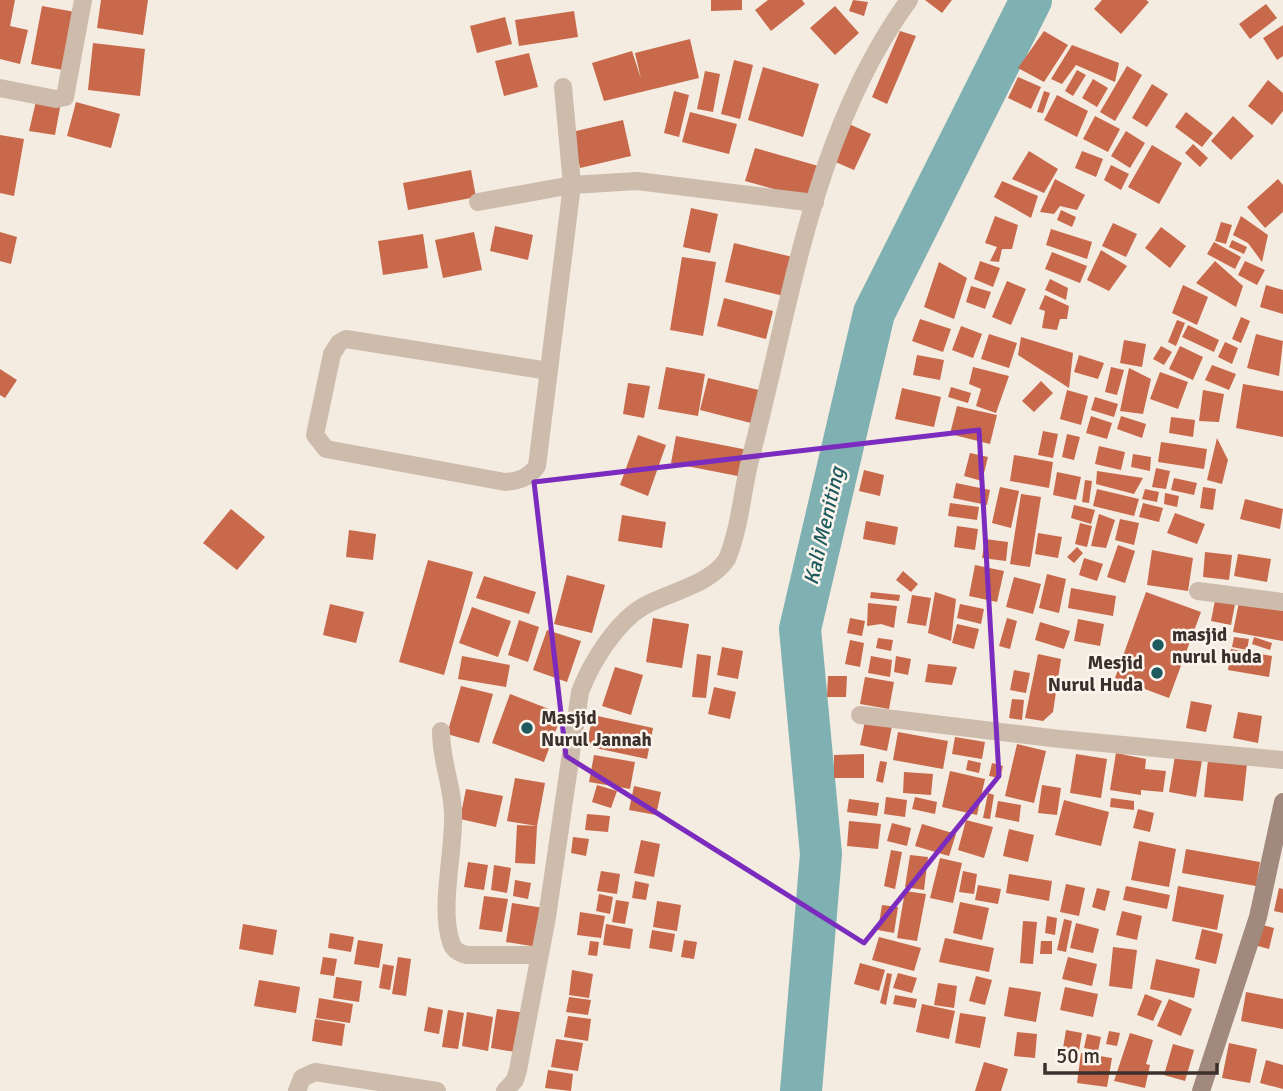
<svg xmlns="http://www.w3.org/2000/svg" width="1283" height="1091" font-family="Signika,sans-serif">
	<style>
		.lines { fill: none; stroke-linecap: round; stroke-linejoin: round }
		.river { stroke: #7fb0b2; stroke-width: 42 }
		.building { fill: #c8694b }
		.street { stroke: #cdbbac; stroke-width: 18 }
		.secondary { stroke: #a18a7d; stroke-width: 18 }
		.marked { fill: none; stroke: #7b2cbf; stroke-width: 5; stroke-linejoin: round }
		.poi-dot { fill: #1f5a5e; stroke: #fbf5ee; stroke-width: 2.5 }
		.labels { text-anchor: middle; stroke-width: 5; stroke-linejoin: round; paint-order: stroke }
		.poi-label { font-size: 19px; font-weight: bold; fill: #3b302b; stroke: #fbf5ee; text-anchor: start }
		.water-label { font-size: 21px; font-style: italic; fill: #1f5a5e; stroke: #fbf5ee }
	</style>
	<rect width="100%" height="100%" fill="#f4ebe1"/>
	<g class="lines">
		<path class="river" d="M801,1091L821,854L800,629L874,313L1031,0"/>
	</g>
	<path class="building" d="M0,0H15L10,26L28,30L20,64L0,59Z
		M101,0H148L143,35L97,28Z
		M711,0H742V10L711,11Z
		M768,0H802L805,4L771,31L755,10Z
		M853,0L868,2L864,16L849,11Z
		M925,0H952L942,13Z
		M1102,0H1146L1149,2L1121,34L1094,9Z
		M1266,4L1277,18L1250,39L1239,24Z
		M42,6L75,12L63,70L31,64Z
		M835,6L859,33L835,55L810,28Z
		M574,11L578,37L519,46L515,20Z
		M505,17L512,44L477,53L470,26Z
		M1283,25V56L1277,60L1263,38Z
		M900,31L916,36L887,104L872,97Z
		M1044,31L1068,45L1044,82L1018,68Z
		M690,39L699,78L604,101L592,63L632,51L641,79L635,53Z
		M93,43L145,49L140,96L88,90Z
		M1072,45L1119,63L1115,82L1076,65L1062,84L1051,79Z
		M529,53L538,87L504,96L495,61Z
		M734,60L753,65L740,119L721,114Z
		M1127,66L1142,75L1115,121L1100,112Z
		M763,67L819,84L803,137L748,120Z
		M1077,70L1086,75L1073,96L1065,91Z
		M705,71L720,74L713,112L697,109Z
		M1018,77L1041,87L1031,109L1008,98Z
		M1093,79L1108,88L1097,107L1082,98Z
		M1268,80L1283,93V111L1272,125L1248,106Z
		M1152,84L1168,94L1147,127L1132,118Z
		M674,91L689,95L679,137L664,133Z
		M1044,91L1050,93L1043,113L1037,112Z
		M1057,95L1088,111L1077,137L1044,120Z
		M37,97L61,102L55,135L29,131Z
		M76,102L120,114L111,148L67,136Z
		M690,112L737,124L729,154L682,142Z
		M1186,112L1213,133L1202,147L1175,127Z
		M1095,116L1120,129L1108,152L1083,139Z
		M1233,116L1254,136L1231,160L1211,141Z
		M623,120L631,156L580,168L572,132Z
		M847,123L871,134L854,170L831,160Z
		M1126,131L1145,143L1130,168L1111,156Z
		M0,135L24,139L14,196L0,193Z
		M1193,144L1208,158L1200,167L1185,153Z
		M1152,145L1182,163L1159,204L1128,187Z
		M755,148L822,167L813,200L745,181Z
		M1029,151L1058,169L1044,193L1012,179Z
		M1082,151L1103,159L1096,177L1075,168Z
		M1111,165L1129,174L1121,190L1104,180Z
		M471,170L476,197L408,210L403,183Z
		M1055,179L1085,195L1077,210L1060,206L1054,214L1040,212Z
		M1278,179L1283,185V212L1265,228L1247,207Z
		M1002,181L1038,196L1031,218L994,197Z
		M691,208L718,214L710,253L683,247Z
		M1061,210L1076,217L1072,227L1057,220Z
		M995,216L1018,225L1012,249H1002L999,262L990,261L997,247L985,243Z
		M1241,216L1268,235L1262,262L1248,243L1233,235Z
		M1221,222L1232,225L1226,244L1215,241Z
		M1113,223L1137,234L1126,257L1102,246Z
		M495,226L533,235L528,260L490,251Z
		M1161,227L1186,246L1170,268L1145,248Z
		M1051,229L1092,242L1087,259L1046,245Z
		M0,232L17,237L11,264L0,261Z
		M474,232L482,270L443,278L435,240Z
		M423,234L428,268L383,275L378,241Z
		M1232,240L1247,247L1244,254L1229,247Z
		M1214,242L1241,257L1235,269L1207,254Z
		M734,243L797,258L788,297L725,282Z
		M1101,250L1127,266L1109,291L1087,280Z
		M1052,252L1087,266L1080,283L1045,269Z
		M682,257L716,262L703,336L670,330Z
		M980,261L1000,268L993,287L974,279Z
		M1215,261L1243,286L1236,307L1196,283Z
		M1245,261L1265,270L1257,285L1238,275Z
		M939,262L967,278L954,319L924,307Z
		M1050,279L1068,288L1066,300L1045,290Z
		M1007,281L1026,289L1011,325L992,317Z
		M1183,285L1208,297L1197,325L1172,313Z
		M1266,285L1283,290V314L1260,307Z
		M971,286L991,292L985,309L966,302Z
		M1045,295L1069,306L1067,319H1060L1057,330L1042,328L1045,311L1039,309Z
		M724,298L773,311L766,339L717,326Z
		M1241,317L1250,321L1241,343L1232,339Z
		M920,319L951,329L943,352L912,341Z
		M1177,320L1185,323L1176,346L1168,342Z
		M1188,325L1219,340L1214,352L1182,337Z
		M961,326L982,334L973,358L952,350Z
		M989,334L1017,343L1009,368L981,359Z
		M1256,334L1283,341L1279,376L1247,368Z
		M1021,337L1073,353L1069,388L1018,355Z
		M1124,340L1146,344L1142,367L1120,363Z
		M1225,342L1238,348L1232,364L1218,357Z
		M1161,346L1172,352L1164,365L1153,359Z
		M1180,346L1203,357L1193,380L1169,369Z
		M917,355L944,360L940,380L913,375Z
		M1079,355L1104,363L1098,379L1074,372Z
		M1212,365L1236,374L1229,390L1205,380Z
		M666,367L705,374L698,416L658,409Z
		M973,367L1009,376L996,413L976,406L981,389L969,384Z
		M1111,367L1124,370L1117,395L1105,392Z
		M1129,368L1151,379L1143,414L1120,411Z
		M0,369L17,380L5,398L0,395Z
		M1160,372L1188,382L1178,409L1150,399Z
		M708,378L759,390L751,423L700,410Z
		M1041,381L1053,393L1034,412L1022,401Z
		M628,383L650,386L644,418L623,414Z
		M1243,384L1283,391V437L1236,428Z
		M951,387L971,393L968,403L948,397Z
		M902,388L941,397L934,427L895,419Z
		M1067,390L1088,396L1081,425L1060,419Z
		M1203,390L1224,394L1219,422L1199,421Z
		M1095,397L1118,404L1114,417L1091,410Z
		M957,406L997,415L990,444L950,434Z
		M1091,416L1112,423L1107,439L1086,433Z
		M1121,416L1146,424L1142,438L1117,429Z
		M1171,417L1195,420L1193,437L1169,433Z
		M1043,431L1058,434L1053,458L1038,455Z
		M1067,434L1080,437L1074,460L1062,457Z
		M638,435L666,445L648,496L620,485Z
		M676,436L748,450L743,477L671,463Z
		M1217,438L1228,460L1222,484L1207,480Z
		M1161,442L1207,449L1204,469L1158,462Z
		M1099,446L1125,452L1121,470L1095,464Z
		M970,453L988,457L982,481L964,476Z
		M1133,454L1151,457L1150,471L1131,467Z
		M1014,455L1053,462L1049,488L1010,481Z
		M1156,468L1170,471L1166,489L1152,487Z
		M864,470L884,475L880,496L859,491Z
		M1097,471L1143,478L1134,494L1096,484Z
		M1057,472L1081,477L1076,500L1053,495Z
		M1174,478L1197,483L1194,495L1171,490Z
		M1085,480L1092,481L1089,503L1082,502Z
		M956,483L990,490L987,505L953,498Z
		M1000,487L1019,491L1011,528L992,523Z
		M1203,487L1216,489L1213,510L1200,508Z
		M1097,489L1139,499L1134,516L1093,506Z
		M1145,489L1159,492L1157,502L1142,499Z
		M1165,493L1179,496L1177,507L1164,504Z
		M1021,494L1041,497L1030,567L1010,564Z
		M1245,499L1283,509L1280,529L1240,519Z
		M950,503L979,507L977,520L948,516Z
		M1143,503L1163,508L1159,522L1139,517Z
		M1074,505L1095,510L1091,524L1071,518Z
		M231,509L265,537L237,570L203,543Z
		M1175,513L1205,524L1197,544L1167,533Z
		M1099,514L1115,520L1106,548L1091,546Z
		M622,515L666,522L662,548L618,541Z
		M1120,519L1139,523L1134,545L1115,540Z
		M866,521L898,527L895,545L863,539Z
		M1080,523L1092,526L1087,547L1075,544Z
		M957,526L978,529L975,550L954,547Z
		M349,530L376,534L373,560L346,557Z
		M1038,533L1062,537L1058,558L1035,554Z
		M985,539L1008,542L1006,561L982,558Z
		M1118,545L1135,551L1125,583L1107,577Z
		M1077,547L1083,553L1074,563L1067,557Z
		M1152,550L1193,558L1188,591L1147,585Z
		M1205,552L1232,555L1229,580L1203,577Z
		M1238,554L1271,559L1267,582L1234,576Z
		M1084,558L1103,564L1097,581L1079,575Z
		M428,560L473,572L444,675L399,662Z
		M975,565L1004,571L997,602L969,596Z
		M903,571L918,584L911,592L896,580Z
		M1047,574L1066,579L1059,613L1039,608Z
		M567,575L605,585L592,633L554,624Z
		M484,576L536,592L529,614L476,598Z
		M1014,577L1041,584L1033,614L1006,607Z
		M1071,588L1116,596L1113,616L1068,608Z
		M871,592L900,595L899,601L870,598Z
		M935,592L956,599L951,641L928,633Z
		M1146,592L1201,612L1169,698L1115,678Z
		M912,595L931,598L926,626L907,623Z
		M1216,595L1236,599L1231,625L1211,621Z
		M1240,597L1283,605V641L1233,632Z
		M868,603L897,606L894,628L881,624L867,626Z
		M330,604L364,612L356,643L323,635Z
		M960,604L984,609L981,624L957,618Z
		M472,607L511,621L498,657L459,643Z
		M653,618L689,624L682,668L646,662Z
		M850,618L865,621L862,636L847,633Z
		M1007,618L1017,621L1010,649L999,646Z
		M1078,619L1104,624L1100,646L1074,641Z
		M519,620L539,627L528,662L508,655Z
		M1040,622L1070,631L1064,649L1035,640Z
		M957,624L979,629L974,649L952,643Z
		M547,630L581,641L567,682L533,670Z
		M1234,637L1249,639L1247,650L1232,647Z
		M1254,637L1272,643L1270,650L1252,644Z
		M878,638L893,640L891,651L876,648Z
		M850,640L864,643L860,667L845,664Z
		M722,647L743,651L738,679L717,675Z
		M1231,649L1272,656L1269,677L1228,670Z
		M697,654L711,656L706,698L692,697Z
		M1038,654L1061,659L1053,712L1043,721L1025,718Z
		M462,656L510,665L506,687L458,679Z
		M871,656L892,660L890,677L868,673Z
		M896,656L911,659L908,675L894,672Z
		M928,664L957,667L952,685L925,682Z
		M615,667L643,675L631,715L602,706Z
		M1014,670L1030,673L1026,693L1010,690Z
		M828,676H847L846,697H827Z
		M865,677L894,682L889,709L860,704Z
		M461,686L493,694L479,743L447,734Z
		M714,687L736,692L730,719L708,714Z
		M510,694L562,714L544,762L492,743Z
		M1012,699L1024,700L1022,720L1009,718Z
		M1191,701L1212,705L1206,732L1186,728Z
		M1238,712L1262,716L1258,743L1233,738Z
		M593,715L653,728L647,759L586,746Z
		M865,721L892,726L887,751L860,745Z
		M898,732L948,741L943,769L893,760Z
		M955,737L985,742L982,759L952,754Z
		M1017,744L1046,751L1034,803L1005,796Z
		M1116,753L1146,759L1145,769L1166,771L1163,792L1141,790V795L1110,790Z
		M864,754V778H834V755Z
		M1076,754L1107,759L1101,798L1070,793Z
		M594,755L635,762L630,789L589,782Z
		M1175,756L1202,760L1196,797L1169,792Z
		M968,760L981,763L979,773L966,770Z
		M1208,760L1247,764L1243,801L1204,797Z
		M880,761L887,762L883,783L876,781Z
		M992,763L1003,766L1000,778L989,776Z
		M950,771L985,779L977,815L942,807Z
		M904,772L933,774L931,795L903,793Z
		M515,778L545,783L537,826L507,821Z
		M597,785L617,791L611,808L592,802Z
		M1042,785L1061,788L1057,815L1038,813Z
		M634,786L661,792L656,815L629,810Z
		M466,789L503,796L496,827L460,819Z
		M988,793L994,795L990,819L983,818Z
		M886,797L907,800L905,817L884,814Z
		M915,797L937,802L935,814L912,809Z
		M1111,798L1134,801V810L1110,807Z
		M849,799L879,803L877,816L847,812Z
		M1064,800L1109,812L1101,846L1055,835Z
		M998,801L1021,805L1019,822L995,817Z
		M1138,809L1154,813L1150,832L1133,828Z
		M587,814L610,816L608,832L585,830Z
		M966,820L993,827L984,858L958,850Z
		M849,821L881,824L878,849L847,846Z
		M892,823L911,828L907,846L887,841Z
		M922,824L956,834L949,856L915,846Z
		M517,825L537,826L535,864L515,863Z
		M1009,829L1034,835L1028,862L1003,856Z
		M573,837L589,839L586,856L571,853Z
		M641,840L660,844L654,877L634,873Z
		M1139,841L1176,849L1169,887L1131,880Z
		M1186,849L1260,862L1256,886L1182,873Z
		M891,850L902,852L895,889L884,886Z
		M910,855L928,857L924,890L905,887Z
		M940,858L962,863L953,903L930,898Z
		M468,862L488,865L484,890L464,887Z
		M494,865L511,868L507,893L491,890Z
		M601,871L620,874L617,894L597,891Z
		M963,871L977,874L974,894L959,892Z
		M1009,874L1052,881L1049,901L1006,893Z
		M515,880L531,883L528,899L513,896Z
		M635,881L649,884L646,900L632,898Z
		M1066,884L1085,888L1079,916L1060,912Z
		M978,885L1001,889L998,904L975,900Z
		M1126,886L1170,895L1167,909L1123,900Z
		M1178,886L1224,895L1217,930L1172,921Z
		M1097,888L1110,891L1105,911L1092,907Z
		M1279,888L1283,889V913L1274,911Z
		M905,891L926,894L917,941L897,938Z
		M599,894L613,897L610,914L596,911Z
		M484,896L508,899L502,932L479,929Z
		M616,900L629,902L625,924L612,922Z
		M657,901L681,905L677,931L653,927Z
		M960,902L989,908L982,940L953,933Z
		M512,903L544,908L538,947L506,942Z
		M882,905L898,907L894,933L878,930Z
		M1122,911L1142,916L1137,940L1116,935Z
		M580,912L605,916L601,938L577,935Z
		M1047,916L1057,918L1055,935L1045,933Z
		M1064,919L1072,921L1066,952L1057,950Z
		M1023,921L1037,922L1033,964L1020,963Z
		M1076,923L1099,929L1093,953L1070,948Z
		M243,924L277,930L273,955L239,949Z
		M606,924L633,929L630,949L603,945Z
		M1259,924L1274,928L1269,949L1254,945Z
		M1202,929L1223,934L1216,964L1195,959Z
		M652,930L675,934L672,952L649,948Z
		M330,933L354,937L351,952L328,948Z
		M879,937L921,948L914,971L872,960Z
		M945,938L994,948L989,972L939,962Z
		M358,940L383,944L379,968L354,964Z
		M684,940L697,942L694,959L681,957Z
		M590,941L599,942L597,956L588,955Z
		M1041,941H1052V954H1040Z
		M1113,947L1137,950L1132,989L1109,986Z
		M323,957L337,959L334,976L320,974Z
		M398,957L411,959L406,996L392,994Z
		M1068,957L1097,964L1092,986L1062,979Z
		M1156,959L1200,969L1194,998L1150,989Z
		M860,963L885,970L879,991L854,984Z
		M383,964L394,966L390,990L379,988Z
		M572,970L593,974L589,998L569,995Z
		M887,973L892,974L886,1005L880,1003Z
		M898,973L917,978L912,993L893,988Z
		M976,976L992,980L985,1005L969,1001Z
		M336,977L362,981L359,1002L333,998Z
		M259,980L300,987L296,1013L254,1006Z
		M938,983L957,986L954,1008L934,1005Z
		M1009,987L1041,992L1036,1022L1004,1016Z
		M1065,987L1098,994L1093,1017L1060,1010Z
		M1246,992L1283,999V1029L1241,1021Z
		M1145,994L1162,1001L1153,1021L1137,1015Z
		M895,995L917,999L915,1008L893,1004Z
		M569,997L591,1000L588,1015L566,1012Z
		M319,998L353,1004L350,1023L316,1018Z
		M1169,999L1192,1009L1181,1036L1157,1026Z
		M922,1004L955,1011L949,1039L916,1032Z
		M428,1007L443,1010L439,1034L424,1031Z
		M497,1009L527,1013L521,1053L491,1048Z
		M448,1010L464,1013L458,1049L442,1047Z
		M467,1012L493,1017L488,1051L462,1046Z
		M960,1013L986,1017L980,1048L955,1043Z
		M568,1016L591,1019L588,1041L564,1037Z
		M315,1019L345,1024L342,1046L312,1041Z
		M1066,1030L1082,1033L1079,1051L1063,1048Z
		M1109,1031L1120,1033L1117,1046L1106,1044Z
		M1017,1032L1037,1034L1035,1058L1014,1056Z
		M1130,1033L1153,1040L1146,1064L1150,1065L1145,1088L1114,1081Z
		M1087,1034L1101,1037L1098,1051L1084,1048Z
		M556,1039L583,1043L578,1071L551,1067Z
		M1229,1043L1257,1049L1250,1083L1222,1078Z
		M1173,1044L1194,1050L1185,1081L1164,1075Z
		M1081,1053L1112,1058L1107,1087L1077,1083Z
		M1266,1060L1283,1065V1089L1260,1083Z
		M984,1062L1008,1069L1001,1091H975Z
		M548,1070L573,1074L571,1091L545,1088Z"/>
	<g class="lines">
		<path class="street" d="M0,88L56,99L65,97L83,0
			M478,202L572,185L637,181L815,203
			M549,371L346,339L339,343L332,354L315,435L326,449L505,482C518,481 529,478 537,466L572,185L563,87
			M1198,591L1283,602
			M860,715L1060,739L1283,760
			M441,731C441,762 452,783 453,812C455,849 439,907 451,942C453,950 459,953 467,955H539
			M297,1091L302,1078L315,1072L437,1091
			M505,1091L515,1080L518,1070L547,917L580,692C591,663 616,622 644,606C670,592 711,584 727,559C740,528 742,492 750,460C791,305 812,133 909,0"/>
		<path class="secondary" d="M1201,1091L1258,917L1283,802"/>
	</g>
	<path class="marked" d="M979,430L999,776L864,943L566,756L534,482Z"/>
	<g class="poi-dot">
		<circle cx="1158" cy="645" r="7"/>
		<circle cx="1157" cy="673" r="7"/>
		<circle cx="527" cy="728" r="7"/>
	</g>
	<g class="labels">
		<g class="poi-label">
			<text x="1172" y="641">masjid<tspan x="1172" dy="22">nurul huda</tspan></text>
			<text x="1143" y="669" text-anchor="end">Mesjid<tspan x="1143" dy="22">Nurul Huda</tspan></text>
			<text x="541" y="724">Masjid<tspan x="541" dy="22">Nurul Jannah</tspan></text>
		</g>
		<g class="water-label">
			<text transform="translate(824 526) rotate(-77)" y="7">Kali Meniting</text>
		</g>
	</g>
	<path d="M1045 1063v10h172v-10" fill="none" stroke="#3b302b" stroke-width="3.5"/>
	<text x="1056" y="1063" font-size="21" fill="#3b302b" stroke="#fbf5ee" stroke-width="5" paint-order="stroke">50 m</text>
</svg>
